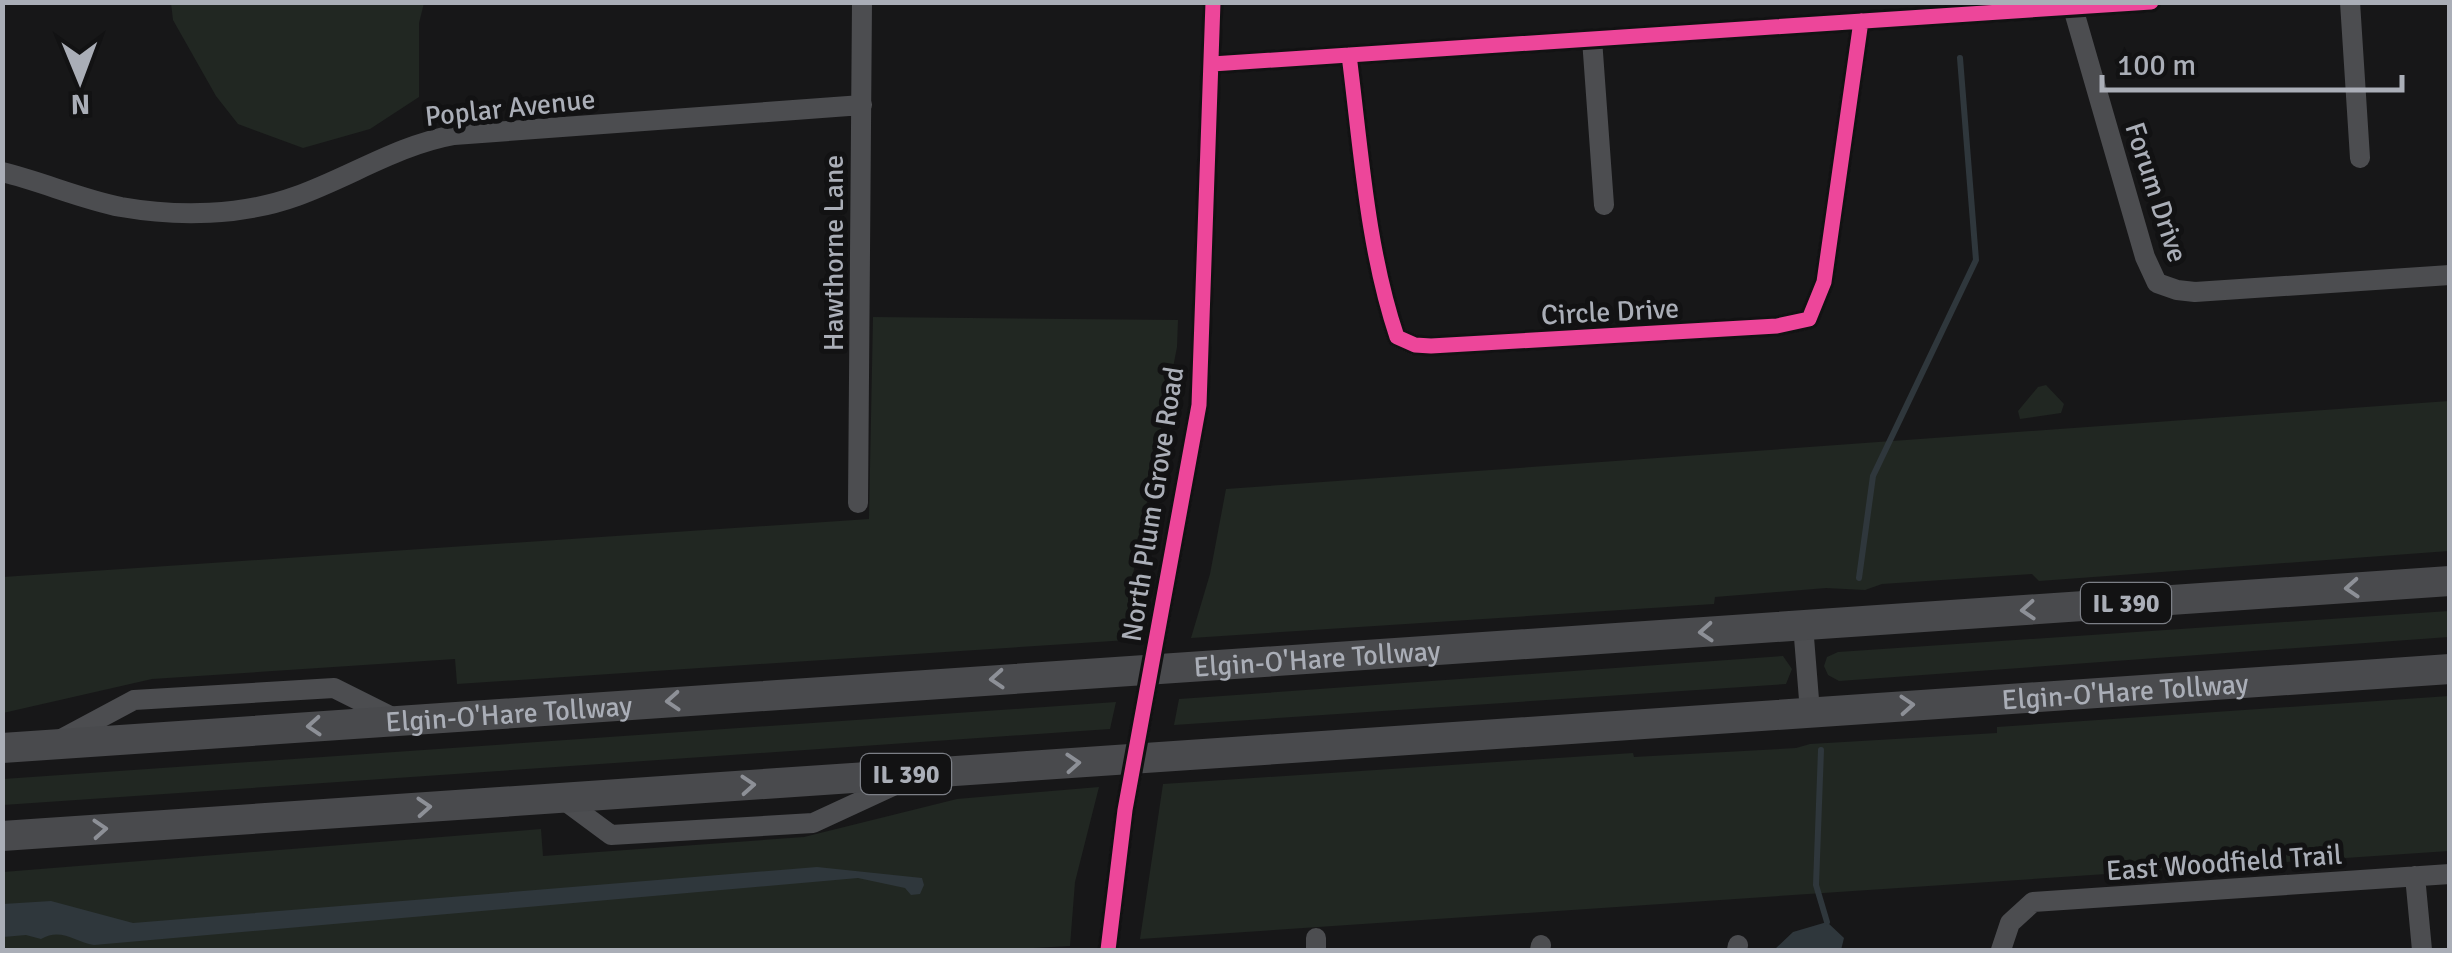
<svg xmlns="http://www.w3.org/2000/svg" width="2452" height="953" font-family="Signika,sans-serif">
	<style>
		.green { fill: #212722 }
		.water { fill: #2f373c }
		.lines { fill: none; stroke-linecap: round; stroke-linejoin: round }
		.stream { stroke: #2f373c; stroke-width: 6 }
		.minor { stroke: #4c4d50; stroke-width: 20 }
		.highway { stroke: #494a4d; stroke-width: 30 }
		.minor-bridge { stroke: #4c4d50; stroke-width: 20 }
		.cycleway-casing { stroke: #121213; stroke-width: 21 }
		.cycleway { stroke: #ed469a; stroke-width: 15 }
		.oneway { stroke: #8d9097 }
		.labels { text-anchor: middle; stroke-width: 10; stroke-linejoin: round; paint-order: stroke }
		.shield { fill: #121213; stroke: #7c7f86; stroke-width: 2.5 }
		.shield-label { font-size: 25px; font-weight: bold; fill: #aaaeb7 }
		.street-label { font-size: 28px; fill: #aaaeb7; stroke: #121213 }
	</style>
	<rect width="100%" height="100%" fill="#171718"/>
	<path class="green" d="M171,3H424L419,23V97L370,129L303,148L238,124L216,96L173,20Z
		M873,317L1178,320L1177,347L1133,574L1128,640L457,684L455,659L152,679L3,713V577L869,519Z
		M2046,385L2064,404L2061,413L2020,419L2018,411L2038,387Z
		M2449,401V551L2039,581L2032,574L1882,584L1865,590L1826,588L1715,597L1714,604L1191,638L1210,574L1226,489Z
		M2449,611V637L1839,681L1828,675L1824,666L1827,657L1838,652Z
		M1783,656L1792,669L1786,684L1174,725L1179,699Z
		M2449,696V851L1140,939L1163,784L1633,753L1634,757L1796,748L1810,744L1997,733V727Z
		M1116,702L1110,729L3,805V779Z
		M1099,787L1075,882L1070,946L999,950H3V872L541,829L543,856L804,837L957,799Z"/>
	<path class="water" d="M817,867L922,878L924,885L920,894L911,895L905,888L858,878L94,945C75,942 61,927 41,939L26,935L3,937V904L51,901L133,923Z
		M1827,922L1844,938L1841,950H1774L1793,932Z"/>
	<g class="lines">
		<path class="stream" d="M1859,578L1873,476L1976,260L1960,58
			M1821,750L1816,885L1827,922"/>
		<path class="minor" d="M2350,2L2360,158
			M2073,8L2145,257L2157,283L2177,290L2195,292L2450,275
			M1592,39L1604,205
			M1349,55C1361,149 1367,248 1397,337L1415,345L1431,346L1777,326L1809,319L1824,282L1861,21
			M1212,64L2151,2
			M2,172C43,182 81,199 121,207C178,217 242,216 297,196C350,177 398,145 454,135L862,105
			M858,503L862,2
			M1160,619L1199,405L1213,2
			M1803,625L1810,712
			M63,738L134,700L334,688L396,719
			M561,798L611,835L813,823L906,780
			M2415,876L2422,950
			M1316,938V950
			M1108,950L1125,810
			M1540,950L1541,945
			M1737,950L1738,945
			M2001,950L2010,923L2033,902L2450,874"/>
		<g class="highway">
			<path id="s1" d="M2,748L2450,581"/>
			<path id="s2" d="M2,836L2450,669"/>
		</g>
		<path class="minor-bridge" d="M1125,810L1160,619"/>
		<g class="cycleway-casing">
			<path id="cycleway" d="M1349,55C1361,149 1367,248 1397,337L1415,345L1431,346L1777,326L1809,319L1824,282L1861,21
				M1212,64L2151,2
				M1108,950L1125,810L1199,405L1213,2"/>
		</g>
		<use href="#cycleway" class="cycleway"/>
	</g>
	<defs><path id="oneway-chevron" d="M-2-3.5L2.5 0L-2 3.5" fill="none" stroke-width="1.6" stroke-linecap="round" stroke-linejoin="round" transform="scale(2.5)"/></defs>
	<g class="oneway">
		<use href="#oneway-chevron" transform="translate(2352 588) rotate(176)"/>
		<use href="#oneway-chevron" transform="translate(2028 610) rotate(176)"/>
		<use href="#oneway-chevron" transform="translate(1706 632) rotate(176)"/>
		<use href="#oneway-chevron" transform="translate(997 679) rotate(176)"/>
		<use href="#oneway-chevron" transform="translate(673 701) rotate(176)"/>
		<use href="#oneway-chevron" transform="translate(1907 705) rotate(-4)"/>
		<use href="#oneway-chevron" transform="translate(314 726) rotate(176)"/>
		<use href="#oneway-chevron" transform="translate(1073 763) rotate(-4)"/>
		<use href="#oneway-chevron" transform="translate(748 785) rotate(-4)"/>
		<use href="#oneway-chevron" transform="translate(424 807) rotate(-4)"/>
		<use href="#oneway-chevron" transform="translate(100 829) rotate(-4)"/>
	</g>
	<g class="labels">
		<g class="shield">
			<rect x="2081" y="583" width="90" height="40" rx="8"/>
			<rect x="861" y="754" width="90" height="40" rx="8"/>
		</g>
		<g class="shield-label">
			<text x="2126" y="612">IL 390</text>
			<text x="906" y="783">IL 390</text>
		</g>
		<g class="street-label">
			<text transform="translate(510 107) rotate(-6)" y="10">Poplar Avenue</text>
			<text transform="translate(2157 192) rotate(72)" y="10">Forum Drive</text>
			<text transform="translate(833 253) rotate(-90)" y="10">Hawthorne Lane</text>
			<text transform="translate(1610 311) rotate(-3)" y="10">Circle Drive</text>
			<text transform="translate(1152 504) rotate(-81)" y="10">North Plum Grove Road</text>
			<text dy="10" stroke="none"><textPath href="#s1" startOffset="1318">Elgin-O'Hare Tollway</textPath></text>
			<text dy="10" stroke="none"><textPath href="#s2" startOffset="2128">Elgin-O'Hare Tollway</textPath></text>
			<text dy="10" stroke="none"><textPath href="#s1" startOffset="508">Elgin-O'Hare Tollway</textPath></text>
			<text transform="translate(2224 862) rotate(-4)" y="10">East Woodfield Trail</text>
		</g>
	</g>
	<rect width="2452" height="953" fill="none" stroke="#aaaeb7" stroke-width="10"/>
	<g transform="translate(80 80) rotate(179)" stroke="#121213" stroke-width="8" paint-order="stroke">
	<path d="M0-8L18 38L0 25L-18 38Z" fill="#aaaeb7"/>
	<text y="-15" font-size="28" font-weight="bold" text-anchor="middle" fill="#aaaeb7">N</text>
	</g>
	<path d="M2102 75v15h300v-15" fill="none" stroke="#aaaeb7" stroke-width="5"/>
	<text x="2117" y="75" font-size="30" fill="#aaaeb7" stroke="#121213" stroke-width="8" paint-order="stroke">100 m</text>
</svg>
